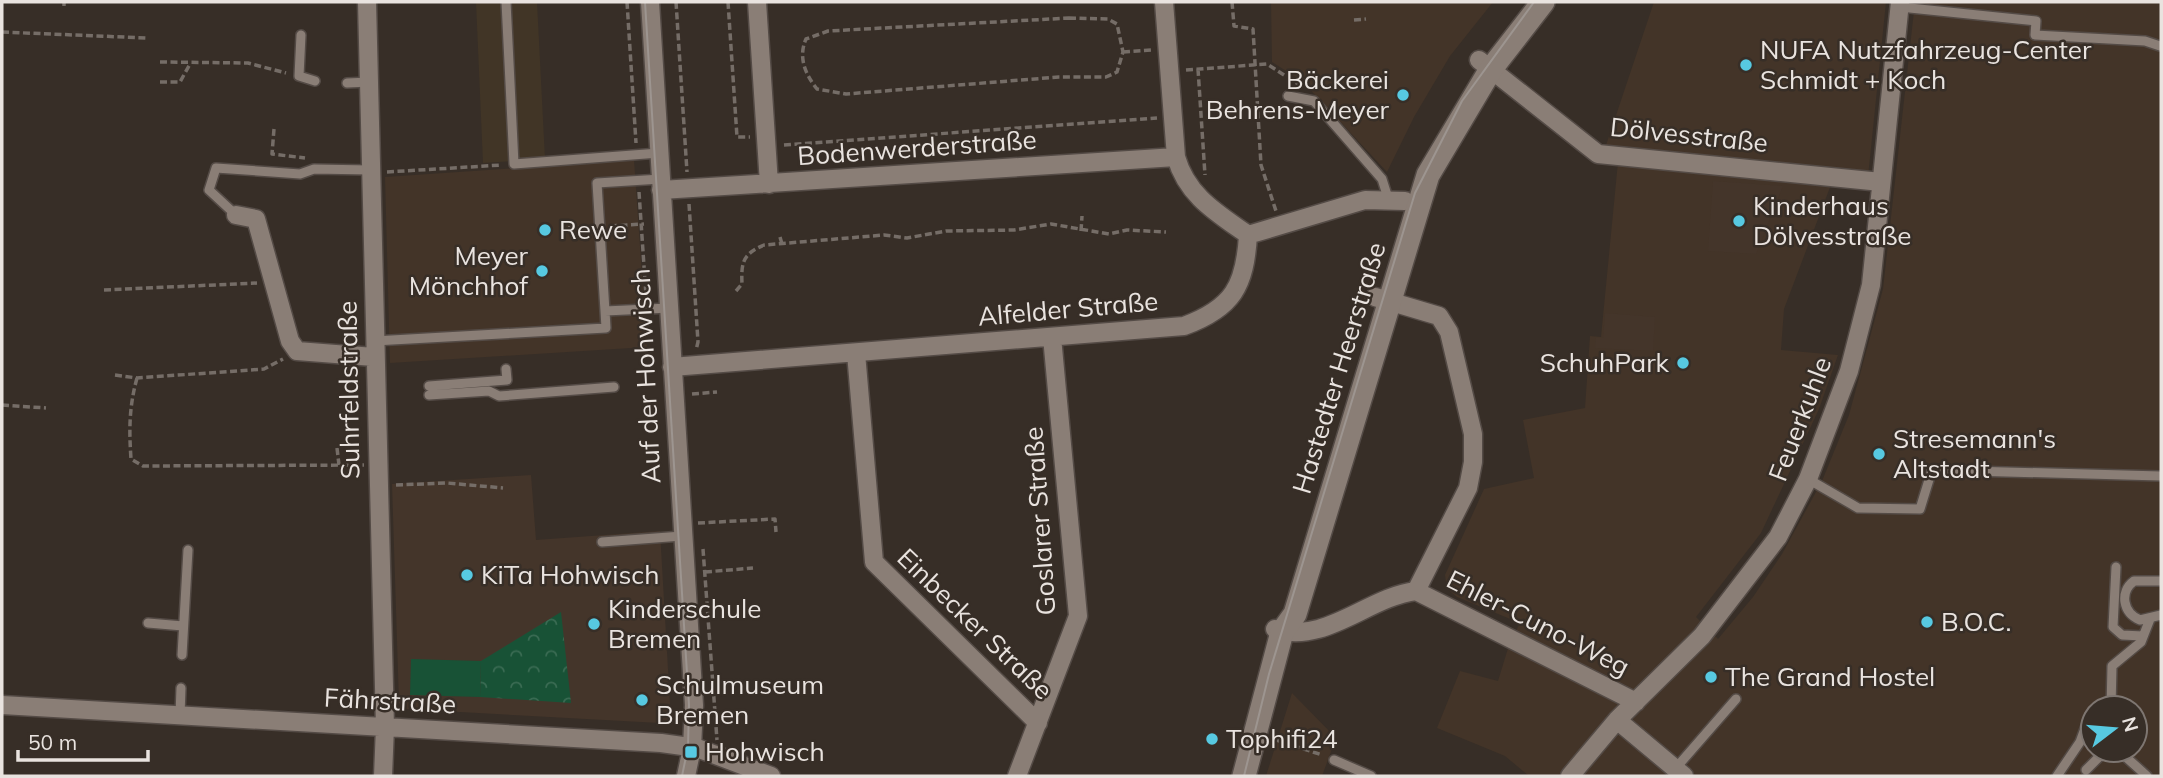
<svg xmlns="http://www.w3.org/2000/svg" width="2163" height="778" font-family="Mulish,sans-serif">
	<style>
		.commercial { fill: #433428; fill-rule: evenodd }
		.industrial { fill: #413526 }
		.built { fill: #44352a }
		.forest { fill: url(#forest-crowns) }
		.garden { fill: #185236 }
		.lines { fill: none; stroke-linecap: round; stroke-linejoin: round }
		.service-casing { stroke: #544b46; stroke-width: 12 }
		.minor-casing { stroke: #544b46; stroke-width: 21 }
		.tertiary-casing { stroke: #544b46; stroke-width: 26 }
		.path { stroke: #756d67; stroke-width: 3.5; stroke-dasharray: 7 3.5; stroke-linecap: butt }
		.service { stroke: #8a7e76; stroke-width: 9 }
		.minor { stroke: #8a7e76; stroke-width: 18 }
		.tertiary { stroke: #8a7e76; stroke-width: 23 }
		.tram { stroke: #9d9590; stroke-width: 2 }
		.poi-dot { fill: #57c9e1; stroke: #372e27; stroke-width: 2.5 }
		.labels { text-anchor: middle; stroke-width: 5; stroke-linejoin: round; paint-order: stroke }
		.poi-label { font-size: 26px; fill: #e9e3df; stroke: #372e27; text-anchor: start }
		.street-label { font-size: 26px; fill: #e9e3df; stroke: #372e27 }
	</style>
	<defs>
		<pattern id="forest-crowns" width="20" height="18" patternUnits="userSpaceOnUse" patternTransform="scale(1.75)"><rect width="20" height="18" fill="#185236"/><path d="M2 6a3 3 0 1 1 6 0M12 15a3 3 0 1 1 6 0" fill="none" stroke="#3a6b53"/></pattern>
	</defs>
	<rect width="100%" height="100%" fill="#372e27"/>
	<path class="commercial" d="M1271,2H1493L1450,56L1414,117L1387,172L1302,81L1272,62Z
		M1654,2H1886L1868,177L1835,174L1784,309L1781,350L1838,355L1819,409L1761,533L1696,617L1718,639L1753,597L1782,554L1822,481L1849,415L1883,289L1915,2H2161V776H1529L1505,756L1437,728L1460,671L1498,681L1509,645L1520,623L1457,597L1447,589L1445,575L1484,489L1534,478L1523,420L1585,408L1590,336L1601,337L1618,162L1601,160ZM2093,708H2135V750H2093Z
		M634,160L647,347L390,363L385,177Z
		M1292,693L1336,738L1322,776H1266Z"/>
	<path class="industrial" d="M476,2H537L545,159L483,163Z"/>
	<path class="built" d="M1713,181L1783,186L1756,254L1708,251Z
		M1605,313L1655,317L1653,351L1595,348L1596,338H1603Z
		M531,475L536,540L660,531L671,721L660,723L405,709L399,703L392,484Z"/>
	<path class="forest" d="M561,612L571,703L480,697L481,661Z"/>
	<path class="garden" d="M411,659L481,661L480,697L410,695Z"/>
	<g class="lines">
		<g class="service-casing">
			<path id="service" d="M506,2L514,164L659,153
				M1900,7L2036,21L2035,35L2145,41L2160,46
				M301,35L299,76L315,81
				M347,83L369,82
				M1288,96L1314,101L1382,179L1388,198
				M236,215L209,190L216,168L300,174L314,169L370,170
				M605,311L597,183L661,179
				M374,341L606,328L605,311L669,308
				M429,386L507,380L506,369
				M429,395L489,391L499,396L614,387
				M1808,479L1858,508L1920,509L1932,470L2161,476
				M602,542L682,536
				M2116,567L2113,627L2122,635L2143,636
				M2161,581H2134C2119,592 2123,613 2140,620L2161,615
				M148,623L183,626
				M182,655L188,550
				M2111,708L2112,666L2141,642L2150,619
				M180,715L181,688
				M2118,750L2147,776
				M1334,760L1371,776
				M1675,769L1736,699
				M2086,770L2106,750
				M2057,776L2080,742L2090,715"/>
		</g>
		<g class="minor-casing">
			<path id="minor" d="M367,2L385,727L383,776
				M650,2L694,705L692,748L686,776
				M757,2L769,184
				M1164,2L1176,157C1187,196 1217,213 1248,235
				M1479,60L1598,154L1881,182
				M661,190L1176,157
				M236,215L256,219L290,341L297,351L374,357
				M1248,235L1365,200L1405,201
				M1375,297L1439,316L1449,332L1473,434V462L1468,488L1416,591
				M856,353L874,562L1038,723
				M672,367L1184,326C1233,308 1245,286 1248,235
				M1416,591L1636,702
				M1275,629C1325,645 1368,597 1416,591
				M2,705L661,743L697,748L771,776
				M1617,720L1684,776
				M1017,776L1078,616L1052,337
				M1570,776L1617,720L1702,636L1778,537L1808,479L1849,371L1871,285L1900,2"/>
		</g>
		<g class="tertiary-casing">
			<path id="tertiary" d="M1244,776L1282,632L1295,614L1428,175L1491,69L1543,2"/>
		</g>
		<path class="path" d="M627,2L636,143
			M676,2L687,172
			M728,2L737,137H750
			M1232,2L1234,26L1253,29L1261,165L1276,211
			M64,6V2
			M1069,18L1108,19L1117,24L1123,52L1117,72L1106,77H1059L846,94L817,89C805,74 798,57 806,39L828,31Z
			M1354,20L1366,19
			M2,32L146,38
			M1123,52L1152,50
			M160,62L248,63L286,73
			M1198,69L1205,175
			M1186,70L1267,64L1298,84
			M160,82H180L190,64
			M274,129L272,154L305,158
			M784,145L1157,118
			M387,172L502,165
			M639,192L646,296
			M689,204L698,342L696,350
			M610,226L644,224
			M568,228L588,227
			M1081,231L1082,216
			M780,237L782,244
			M104,290L257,283
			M736,291L742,284C741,262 743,254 764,245L884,235L907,238L946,231L1014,230L1051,224L1109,234L1127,230L1166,232
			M115,375L137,378L264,369L283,359
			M137,378C129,407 129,430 131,459L143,466L364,465
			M692,394L717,392
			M2,405L46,408
			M337,448L339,465
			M396,485L447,483L503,488
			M698,523L775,519L776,532
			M703,549L717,740
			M705,572L753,568
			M1273,739L1322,755"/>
		<use href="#service" class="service"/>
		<use href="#minor" class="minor"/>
		<use href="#tertiary" class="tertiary"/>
		<path class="tram" d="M645,2L689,705L688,747L682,776
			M1244,776L1269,674L1415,193L1462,101L1534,2"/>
	</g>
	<g class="poi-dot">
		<circle cx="1746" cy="65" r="7"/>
		<circle cx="1403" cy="95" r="7"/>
		<circle cx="1739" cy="221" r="7"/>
		<circle cx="545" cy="230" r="7"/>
		<circle cx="542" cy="271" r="7"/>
		<circle cx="1683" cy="363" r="7"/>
		<circle cx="1879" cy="454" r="7"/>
		<circle cx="467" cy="575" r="7"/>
		<circle cx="1927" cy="622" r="7"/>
		<circle cx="594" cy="624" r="7"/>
		<circle cx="1711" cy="677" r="7"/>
		<circle cx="642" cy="700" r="7"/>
		<circle cx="1212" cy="739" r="7"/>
		<rect x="684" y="745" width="14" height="14" rx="3.5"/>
	</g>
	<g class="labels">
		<g class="poi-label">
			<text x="1760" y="59">NUFA Nutzfahrzeug-Center<tspan x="1760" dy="30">Schmidt + Koch</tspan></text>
			<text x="1389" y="89" text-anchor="end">Bäckerei<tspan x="1389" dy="30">Behrens-Meyer</tspan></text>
			<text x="1753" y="215">Kinderhaus<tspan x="1753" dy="30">Dölvesstraße</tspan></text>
			<text x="559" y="239">Rewe</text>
			<text x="528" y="265" text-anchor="end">Meyer<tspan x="528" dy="30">Mönchhof</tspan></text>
			<text x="1669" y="372" text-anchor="end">SchuhPark</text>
			<text x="1893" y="448">Stresemann's<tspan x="1893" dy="30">Altstadt</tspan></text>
			<text x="481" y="584">KiTa Hohwisch</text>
			<text x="608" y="618">Kinderschule<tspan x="608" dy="30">Bremen</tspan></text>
			<text x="1941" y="631">B.O.C.</text>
			<text x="1725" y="686">The Grand Hostel</text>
			<text x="656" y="694">Schulmuseum<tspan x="656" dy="30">Bremen</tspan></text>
			<text x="1226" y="748">Tophifi24</text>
			<text x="705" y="761">Hohwisch</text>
		</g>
		<g class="street-label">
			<text transform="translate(1689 135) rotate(6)" y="9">Dölvesstraße</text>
			<text transform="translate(917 148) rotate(-4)" y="9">Bodenwerderstraße</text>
			<text transform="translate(1068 309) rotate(-5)" y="9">Alfelder Straße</text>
			<text transform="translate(1339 368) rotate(-73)" y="9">Hastedter Heerstraße</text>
			<text transform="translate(646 376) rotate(-93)" y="9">Auf der Hohwisch</text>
			<text transform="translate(349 390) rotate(-91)" y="9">Suhrfeldstraße</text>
			<text transform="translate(1800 419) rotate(-69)" y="9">Feuerkuhle</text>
			<text transform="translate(1040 521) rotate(-94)" y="9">Goslarer Straße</text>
			<text transform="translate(1538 623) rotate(27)" y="9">Ehler-Cuno-Weg</text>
			<text transform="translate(975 624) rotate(44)" y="9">Einbecker Straße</text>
			<text transform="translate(390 701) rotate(3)" y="9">Fährstraße</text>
		</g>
	</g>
	<rect width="2163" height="778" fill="none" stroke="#e9e3df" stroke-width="7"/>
	<g transform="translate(2114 729) rotate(74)"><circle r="33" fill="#372e27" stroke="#7e7671" stroke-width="2"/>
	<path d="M0-5L12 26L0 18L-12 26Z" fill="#57c9e1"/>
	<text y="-10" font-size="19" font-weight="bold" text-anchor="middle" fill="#e9e3df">N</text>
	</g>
	<path d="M18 750v10h130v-10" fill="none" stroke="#e9e3df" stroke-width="3.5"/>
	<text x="28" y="750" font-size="21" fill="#e9e3df" stroke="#372e27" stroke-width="5" paint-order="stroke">50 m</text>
</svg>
